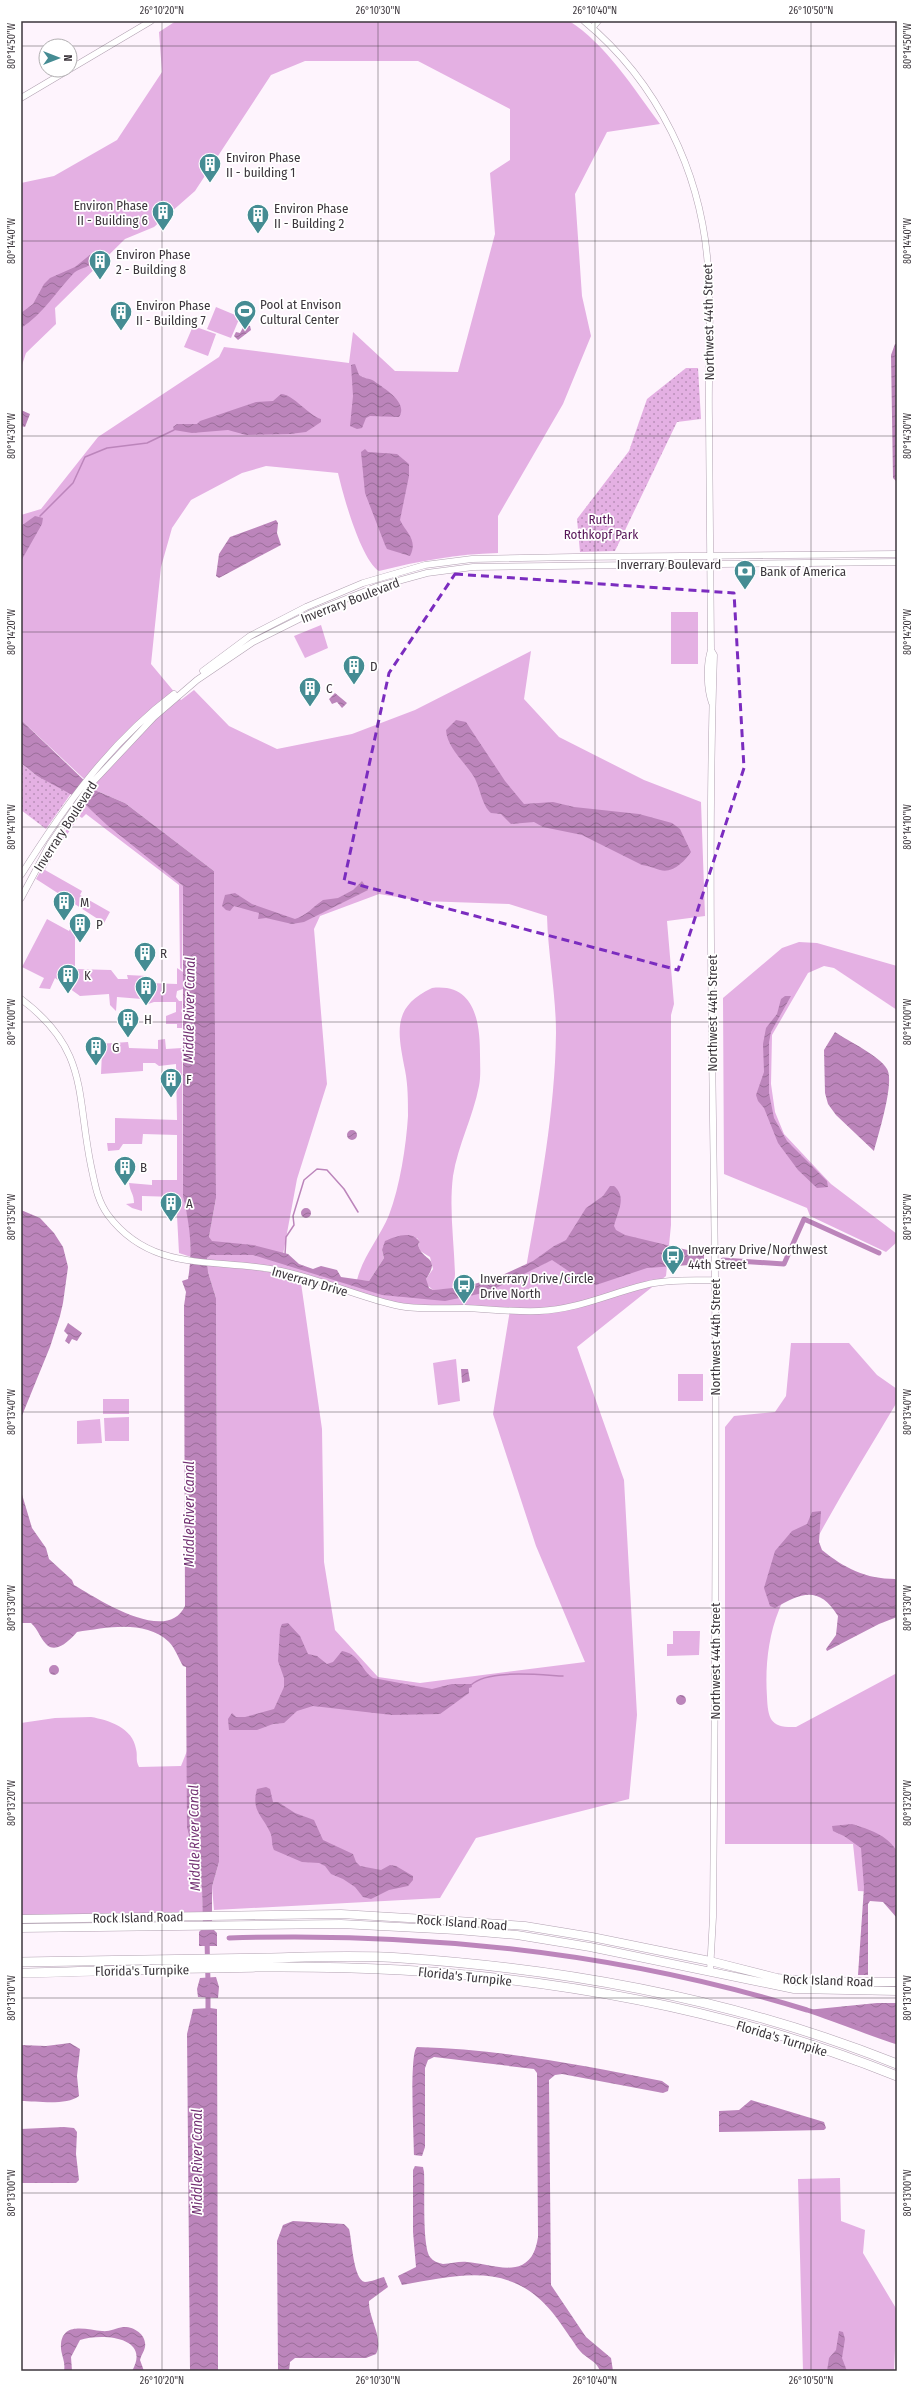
<svg xmlns="http://www.w3.org/2000/svg" width="918" height="2392" font-family="'Fira Sans Condensed',sans-serif">
	<style>
		.grass { fill: #e4b0e3; fill-rule: evenodd }
		.park { fill: url(#park-dots) }
		.water { fill: url(#water-waves) }
		.lines { fill: none; stroke-linecap: round; stroke-linejoin: round }
		.stream { stroke: #bc85bb; stroke-width: 1.5 }
		.canal { stroke: #bc85bb; stroke-width: 5 }
		.minor-casing { stroke: #b1a1b1; stroke-width: 7 }
		.major-casing { stroke: #b1a1b1; stroke-width: 9 }
		.highway-casing { stroke: #b1a1b1; stroke-width: 10 }
		.minor { stroke: #fff; stroke-width: 6 }
		.major { stroke: #fff; stroke-width: 8 }
		.highway { stroke: #fff; stroke-width: 9 }
		.marked { fill: none; stroke: #7b2cbf; stroke-width: 3; stroke-dasharray: 8 5; stroke-linejoin: round }
		.ticks { fill: none; stroke: #3c363c; stroke-width: 1; stroke-opacity: 0.45 }
		.labels { text-anchor: middle; stroke-width: 3.5; stroke-linejoin: round; paint-order: stroke }
		.poi-label { font-size: 13px; fill: #3c363c; stroke: #fff; text-anchor: start }
		.street-label { font-size: 13px; fill: #3c363c; stroke: #fff }
		.park-label { font-size: 13px; fill: #561457; stroke: #fff }
		.water-label { font-size: 14px; font-style: italic; fill: #743274; stroke: #fff }
		.neatline { fill: none; stroke: #3c363c; stroke-width: 1.5 }
		.ticks-label { font-size: 10px; text-anchor: middle; fill: #3c363c }
	</style>
	<defs>
		<pattern id="park-dots" width="8" height="8" patternUnits="userSpaceOnUse"><rect width="8" height="8" fill="#e4b0e3"/><path d="M2 2h.1M6 6h.1" fill="none" stroke="#ba90b9" stroke-width="1.8" stroke-linecap="round"/></pattern>
		<pattern id="water-waves" width="16" height="10" patternUnits="userSpaceOnUse"><rect width="16" height="10" fill="#bc85bb"/><path d="M0 5q4-4 8 0t8 0" fill="none" stroke="#9a6e99"/></pattern>
	</defs>
	<rect width="100%" height="100%" fill="#fef4fd"/>
	<path class="grass" d="M176,21H569C606,44 634,89 660,124L607,132L575,194L582,296L591,336L563,404L498,516V553C457,554 419,561 379,571C361,560 343,495 338,473L266,466L242,473L191,500L172,528L161,567L151,664L181,700L194,690L229,726L277,749L352,734L415,710L531,651L524,699L559,737L644,780L701,802L705,916L667,921L674,1004L671,1015V1225L666,1276L577,1347L624,1480L637,1715L629,1799L476,1838L440,1898L214,1910L212,1887L219,1862L216,1298L208,1272L207,1258L211,1255L209,1237L216,1198L214,871L125,803L97,791L21,720V515L41,509L98,437L219,357L224,347L349,363L353,332L395,371L458,372L495,234L490,173L510,160V109L418,61H305L271,75L195,191L154,227L125,239L55,308L56,324L26,353L21,368V183L54,176L117,140L162,72L159,32ZM379,894L422,901L509,904L547,916C548,955 556,994 556,1033C555,1112 540,1190 526,1268L488,1288L412,1297L325,1275L282,1260L297,1179L327,1084L314,929L320,916ZM285,1272L397,1306L510,1310L493,1414L536,1546L585,1662L420,1683L378,1677L335,1630L324,1562L322,1429L301,1283Z
		M216,307L240,317L231,338L207,329Z
		M193,326L216,334L208,356L184,347Z
		M671,612H698V664H671Z
		M321,625L328,648L305,658L294,636Z
		M84,804L183,886L182,970L180,968L179,885L86,814L82,818L79,816L63,841L60,839Z
		M51,853L53,855L45,870L82,891L80,895L110,912L104,923L36,879Z
		M47,919L69,931L72,925L75,929V969L111,970L118,979H128L127,975L147,976L149,983L177,984V968L183,972V989L177,991L176,997L179,1001H182V1028H177V1024H166V1016L176,1012V1002H154L145,1005L142,999L117,997L116,1011L110,1005L109,994L80,996L55,978L50,989L39,988L44,978L22,967Z
		M799,942L817,943L897,966V1010L834,968L824,966L808,973L772,1035L771,1084L775,1112L784,1134L831,1184L897,1234V1242L886,1252L810,1216L807,1208L724,1174L723,998L782,948Z
		M432,988C475,983 480,1022 480,1055C480,1065 481,1076 479,1086C473,1117 458,1145 453,1176C449,1209 454,1241 455,1274C455,1279 453,1284 452,1289L433,1290L426,1284V1279L433,1269L430,1257L420,1251L418,1244L420,1242L417,1238L382,1250L384,1258L369,1281L357,1280C363,1256 380,1237 389,1215C400,1186 406,1147 408,1116C408,1101 408,1085 405,1070C398,1033 391,1007 432,988Z
		M165,1039L166,1049L182,1048L183,1197L190,1226L191,1257L179,1253L176,1197L142,1196V1211L132,1208L126,1204L134,1203C134,1194 130,1192 129,1183L152,1185V1180H177V1135L143,1134L142,1144H123L119,1150L108,1151L107,1143H115V1118L177,1120L176,1064L159,1066L155,1063H143V1071L101,1074L102,1051L98,1044L128,1042L129,1048L158,1049V1040Z
		M791,1343H849L877,1375L897,1389V1402C866,1454 834,1506 806,1559C797,1576 785,1593 779,1610C768,1637 765,1668 767,1697C768,1720 771,1728 796,1727L897,1673V1908L877,1892L858,1891L853,1844H725V1427L734,1416L775,1412L786,1396Z
		M456,1359L460,1401L438,1405L433,1363Z
		M678,1374H703V1401H678Z
		M103,1399H129V1414H103Z
		M129,1417V1441H105L104,1418Z
		M100,1419L102,1443L77,1444V1421Z
		M673,1631H700L699,1655L667,1656V1644H673Z
		M91,1717C109,1720 133,1728 136,1749C138,1757 135,1759 139,1767L181,1766L187,1751V1828L202,1888L203,1914L21,1917V1723L55,1718Z
		M840,2178L841,2221L865,2230L863,2253L897,2310L894,2371H803L798,2179Z"/>
	<path class="park" d="M686,368H698L701,419L677,422L615,551L580,552L577,519L629,451L647,399Z
		M21,763L37,776L72,792L46,829L21,810Z"/>
	<path class="water" d="M91,254L95,258C93,268 79,267 73,274C56,292 43,314 21,328V313L33,304L44,284L50,278L75,267Z
		M245,324L250,326L251,330L238,340L234,336L236,332L240,333Z
		M895,344H897V482L893,478L891,355Z
		M355,364L359,375C364,379 369,378 374,381C383,388 409,402 399,417L370,416L366,418L362,428L357,429L350,426L353,396L351,365Z
		M281,394C293,394 309,416 321,419V422L306,432L290,434L246,435L228,430L192,433L174,430L173,427L177,424H197L200,421L256,402L273,401Z
		M21,410L30,414L25,427L21,426Z
		M365,449L368,452L397,454L409,464V476L400,520C407,534 418,540 410,556L387,549L385,545L365,493L361,452Z
		M35,516L43,518L42,524L21,561V526Z
		M276,520L278,523L277,533L281,545L219,578L216,576L219,554L230,537Z
		M335,693L347,703L342,708L337,702L332,704L329,699Z
		M21,720L89,785L97,791L125,803L214,871L216,1198L209,1237L212,1241L253,1245L288,1254L299,1264L313,1269L321,1266L337,1270L341,1277L369,1281L384,1258L382,1250L385,1241C397,1236 411,1230 420,1242L418,1244C421,1262 442,1255 426,1279L429,1288L433,1290L463,1287L496,1278L533,1261L554,1246L566,1240L586,1208L603,1196L610,1186H614C627,1197 618,1211 614,1226L616,1230L625,1235L704,1254V1264L647,1268L596,1285L579,1278L552,1260L488,1292L445,1301L382,1295L253,1255H211L207,1258L208,1272L216,1298L219,1862L212,1887V1928L217,1933V1946H199V1932L203,1928L202,1888L187,1828L186,1667L183,1666C179,1659 175,1648 169,1642C144,1619 107,1628 77,1632C71,1639 56,1655 46,1644C40,1638 38,1629 31,1623H21V1491L32,1528L46,1548L49,1559L72,1580L74,1585C98,1599 167,1645 185,1606L184,1306L186,1292L182,1281L188,1279C193,1250 190,1225 183,1197V886L107,825L78,798L37,776L21,763Z
		M456,720L466,722L505,781L524,804L553,802L574,807L639,814L672,823L680,829L691,852C685,861 672,874 660,870C653,868 650,866 642,865L582,835L543,827L534,822L511,824L501,814L491,813C482,806 480,787 474,777C465,762 447,748 446,730Z
		M362,881L368,890L304,922L292,924L266,918L258,919L259,913L234,906L230,911L226,910L222,906L225,895L235,893L252,904L295,919C306,916 314,906 323,900L338,898L353,890Z
		M785,996H791L771,1032L769,1042V1093L774,1118L787,1141L827,1181L828,1187L817,1188L798,1170L778,1143L764,1108L758,1101L756,1095L764,1072L763,1044L766,1028L777,1014L781,999Z
		M835,1032C848,1041 880,1056 887,1069C895,1082 878,1135 874,1151L836,1115L828,1104L825,1093L824,1050Z
		M347 1135a5 5 0 1 1 10 0a5 5 0 1 1-10 0Z
		M301 1213a5 5 0 1 1 10 0a5 5 0 1 1-10 0Z
		M21,1210L40,1218L54,1233L63,1247L68,1267L63,1303L60,1316L50,1347L21,1418Z
		M68,1323L82,1333L77,1341L72,1339L69,1344L65,1341L68,1335L64,1331Z
		M461,1369H468L470,1381L462,1383Z
		M821,1511L819,1542L822,1550C844,1568 866,1579 895,1579L897,1581V1617L879,1624L827,1651L826,1649L836,1635L838,1616C819,1585 801,1593 775,1608L770,1606L764,1588L775,1551L792,1531L807,1524L812,1512Z
		M288,1623L300,1636L308,1654L317,1656L327,1664L333,1662L342,1651C360,1654 360,1669 373,1678L432,1689L452,1684H471L472,1687L469,1688V1693L440,1714L392,1715L313,1706L297,1711L284,1723L273,1724L257,1730H229L228,1719L232,1713L236,1717H245L274,1709L284,1687V1678L278,1661L280,1629L282,1624Z
		M49 1670a5 5 0 1 1 10 0a5 5 0 1 1-10 0Z
		M676 1700a5 5 0 1 1 10 0a5 5 0 1 1-10 0Z
		M266,1787L270,1789L273,1802H278L295,1813L314,1820L323,1840L353,1854L356,1862L360,1866L381,1870L390,1865L396,1866L413,1876V1880L408,1886L389,1890L371,1899L363,1897L355,1887L343,1879L331,1874L325,1866L319,1863L302,1862L274,1850C271,1844 273,1838 270,1832C262,1815 251,1811 257,1789Z
		M852,1824C870,1830 886,1834 897,1851V1918L883,1902L870,1901L868,1904V1975H858L864,1887L861,1848L844,1836L833,1831L832,1826Z
		M216,1977L219,1987L218,1998L198,1997L197,1989L200,1978Z
		M877,2003H897V2042L807,2010Z
		M210,2008L217,2009L218,2371H190L187,2034L193,2009Z
		M70,2043L80,2049L77,2076L79,2096C66,2106 37,2101 21,2101V2045L46,2046Z
		M417,2047C500,2049 581,2065 662,2081L669,2086L668,2091L663,2093L562,2074L555,2075L549,2080L551,2285L586,2337L611,2358L613,2371H600C597,2362 590,2360 583,2354C578,2350 574,2342 570,2337C564,2329 559,2320 552,2312C510,2261 459,2275 402,2285L398,2276L416,2267L413,2232V2170L415,2166L423,2167L424,2172C425,2188 422,2246 430,2257C433,2261 438,2263 443,2264C451,2264 459,2261 467,2262C483,2263 507,2272 522,2265C533,2259 536,2249 538,2237L537,2073L534,2069L434,2057L428,2060L425,2068V2147L422,2156L414,2155C414,2141 409,2053 417,2047Z
		M751,2100L824,2122L826,2128L824,2130L719,2132V2111L739,2110Z
		M64,2127L74,2128L77,2132L76,2154L79,2180L76,2183H21V2129Z
		M293,2221L344,2224L349,2229C352,2239 353,2280 365,2282C371,2282 379,2278 384,2277L388,2287L369,2301C368,2318 384,2338 376,2354L366,2358H295L290,2362L289,2371H278L277,2241L283,2225Z
		M123,2327C134,2326 147,2335 145,2347C144,2352 141,2355 140,2360L144,2371H132C152,2336 101,2333 80,2340L71,2357L72,2371H64C66,2361 60,2354 61,2344C63,2321 88,2330 102,2331C109,2332 116,2328 123,2327Z
		M839,2331L843,2332L845,2339L842,2358L847,2371H827L829,2358L836,2350Z"/>
	<g class="lines">
		<path class="stream" d="M40,516L73,483L85,457L107,448L147,443L174,430
			M285,1255L286,1237L294,1225L293,1216L304,1180L317,1169L327,1170L344,1189L358,1212
			M471,1685C487,1669 541,1675 563,1676"/>
		<path class="canal" d="M723,1260L784,1264L804,1219L879,1253
			M229,1938C424,1932 619,1952 807,2010C837,2020 867,2032 897,2042
			M207,1939L208,1983
			M208,1991V2013"/>
		<g class="minor-casing">
			<path id="minor" d="M584,21C658,82 702,173 708,268C712,318 708,369 709,419C709,496 711,573 711,650C706,665 707,689 712,703
				M592,28L598,21
				M21,98L151,21
				M203,671L250,636L306,607L363,583L425,565L472,559L574,557L897,554
				M21,875C64,807 109,743 174,694
				M21,898L50,844L91,784L154,717L197,680L253,642L311,613L376,587L427,573L473,567L897,562
				M21,999C89,1050 76,1093 91,1166C95,1184 97,1200 108,1215C153,1275 218,1257 281,1271C320,1279 356,1296 395,1305C417,1310 442,1308 465,1308C489,1309 514,1312 539,1311C579,1309 608,1294 645,1285C668,1279 692,1281 715,1280
				M710,1971L713,1917C715,1704 717,1490 715,1276C713,1069 707,861 714,655L711,650"/>
		</g>
		<g class="major-casing">
			<path id="major" d="M21,1919L341,1914L458,1921L525,1926L592,1937L710,1961L777,1978L814,1982H897
				M21,1928L341,1924L457,1930L517,1935L590,1947L794,1989L897,1991"/>
		</g>
		<g class="highway-casing">
			<path id="highway" d="M21,1962C103,1961 185,1959 267,1958C311,1957 356,1955 401,1958C569,1969 740,2001 897,2064
				M21,1973C147,1970 275,1963 401,1970C569,1980 740,2013 897,2076"/>
		</g>
		<use href="#minor" class="minor"/>
		<use href="#major" class="major"/>
		<use href="#highway" class="highway"/>
	</g>
	<path class="marked" d="M455,574L734,593L744,768L678,970L344,881L389,673Z"/>
	<path class="ticks" d="M162,21V2371M378,21V2371M595,21V2371M811,21V2371M21,46H897M21,241H897M21,436H897M21,632H897M21,827H897M21,1022H897M21,1217H897M21,1412H897M21,1608H897M21,1803H897M21,1998H897M21,2193H897"/>
	<defs>
		<g id="building-pin" transform="scale(1.15)"><path d="M0 17L-7.5 6A9.5 9.5 0 1 1 7.5 6Z" fill="#458c93" stroke="#fff"/><path d="M-4-6H4V6H1V3H-1V6H-4ZM-2.5-4.3h1.7v1.8h-1.7ZM.8-4.3h1.7v1.8H.8ZM-2.5-1h1.7V.8h-1.7ZM.8-1h1.7V.8H.8Z" fill="#fff"/></g>
		<g id="stadium-pin" transform="scale(1.15)"><path d="M0 17L-7.5 6A9.5 9.5 0 1 1 7.5 6Z" fill="#458c93" stroke="#fff"/><path d="M0-5a6.5 5 0 1 0 0 10a6.5 5 0 1 0 0-10ZM-3.5-1.8h7v3.6h-7Z" fill="#fff"/></g>
		<g id="bank-pin" transform="scale(1.15)"><path d="M0 17L-7.5 6A9.5 9.5 0 1 1 7.5 6Z" fill="#458c93" stroke="#fff"/><path d="M-6-4H6V4H-6ZM0-2.3a2.3 2.3 0 1 0 0 4.6a2.3 2.3 0 1 0 0-4.6Z" fill="#fff"/></g>
		<g id="bus-pin" transform="scale(1.15)"><path d="M0 17L-7.5 6A9.5 9.5 0 1 1 7.5 6Z" fill="#458c93" stroke="#fff"/><path d="M-5-6H5V4H4V6H2V4H-2V6H-4V4H-5ZM-3.5-4V0h7V-4ZM-3.5 1.2v1.5H-2V1.2ZM2 1.2v1.5H3.5V1.2Z" fill="#fff"/></g>
	</defs>
	<g fill-rule="evenodd">
		<use href="#building-pin" x="210" y="164"/>
		<use href="#building-pin" x="163" y="212"/>
		<use href="#building-pin" x="258" y="215"/>
		<use href="#building-pin" x="100" y="261"/>
		<use href="#stadium-pin" x="245" y="311"/>
		<use href="#building-pin" x="121" y="312"/>
		<use href="#bank-pin" x="745" y="571"/>
		<use href="#building-pin" x="354" y="666"/>
		<use href="#building-pin" x="310" y="688"/>
		<use href="#building-pin" x="64" y="902"/>
		<use href="#building-pin" x="80" y="924"/>
		<use href="#building-pin" x="145" y="953"/>
		<use href="#building-pin" x="68" y="975"/>
		<use href="#building-pin" x="146" y="987"/>
		<use href="#building-pin" x="128" y="1019"/>
		<use href="#building-pin" x="96" y="1047"/>
		<use href="#building-pin" x="171" y="1079"/>
		<use href="#building-pin" x="125" y="1167"/>
		<use href="#building-pin" x="171" y="1203"/>
		<use href="#bus-pin" x="673" y="1256"/>
		<use href="#bus-pin" x="464" y="1285"/>
	</g>
	<g class="labels">
		<g class="poi-label">
			<text x="226" y="162">Environ Phase<tspan x="226" dy="15">II - building 1</tspan></text>
			<text x="148" y="210" text-anchor="end">Environ Phase<tspan x="148" dy="15">II - Building 6</tspan></text>
			<text x="274" y="213">Environ Phase<tspan x="274" dy="15">II - Building 2</tspan></text>
			<text x="116" y="259">Environ Phase<tspan x="116" dy="15">2 - Building 8</tspan></text>
			<text x="260" y="309">Pool at Envison<tspan x="260" dy="15">Cultural Center</tspan></text>
			<text x="136" y="310">Environ Phase<tspan x="136" dy="15">II - Building 7</tspan></text>
			<text x="760" y="576">Bank of America</text>
			<text x="370" y="671">D</text>
			<text x="326" y="693">C</text>
			<text x="80" y="907">M</text>
			<text x="96" y="929">P</text>
			<text x="160" y="958">R</text>
			<text x="84" y="980">K</text>
			<text x="162" y="992">J</text>
			<text x="144" y="1024">H</text>
			<text x="112" y="1052">G</text>
			<text x="186" y="1084">F</text>
			<text x="140" y="1172">B</text>
			<text x="186" y="1208">A</text>
			<text x="688" y="1254">Inverrary Drive/Northwest<tspan x="688" dy="15">44th Street</tspan></text>
			<text x="480" y="1283">Inverrary Drive/Circle<tspan x="480" dy="15">Drive North</tspan></text>
		</g>
		<g class="street-label">
			<text transform="translate(708 322) rotate(-91)" y="5">Northwest 44th Street</text>
			<text x="669" y="569">Inverrary Boulevard</text>
			<text transform="translate(350 600) rotate(-21)" y="5">Inverrary Boulevard</text>
			<text transform="translate(65 826) rotate(-57)" y="5">Inverrary Boulevard</text>
			<text transform="translate(712 1013) rotate(-90)" y="5">Northwest 44th Street</text>
			<text transform="translate(310 1281) rotate(16)" y="5">Inverrary Drive</text>
			<text transform="translate(715 1337) rotate(-90)" y="5">Northwest 44th Street</text>
			<text transform="translate(715 1661) rotate(-90)" y="5">Northwest 44th Street</text>
			<text transform="translate(138 1917) rotate(-1)" y="5">Rock Island Road</text>
			<text transform="translate(462 1922) rotate(4)" y="5">Rock Island Road</text>
			<text transform="translate(142 1970) rotate(-1)" y="5">Florida's Turnpike</text>
			<text transform="translate(465 1976) rotate(6)" y="5">Florida's Turnpike</text>
			<text transform="translate(828 1980) rotate(2)" y="5">Rock Island Road</text>
			<text transform="translate(782 2038) rotate(17)" y="5">Florida's Turnpike</text>
		</g>
		<g class="park-label">
			<text x="601" y="524">Ruth<tspan x="601" dy="15">Rothkopf Park</tspan></text>
		</g>
		<g class="water-label">
			<text transform="translate(189 1010) rotate(-89)" y="5">Middle River Canal</text>
			<text transform="translate(189 1514) rotate(-90)" y="5">Middle River Canal</text>
			<text transform="translate(194 1838) rotate(-91)" y="5">Middle River Canal</text>
			<text transform="translate(197 2162) rotate(-90)" y="5">Middle River Canal</text>
		</g>
	</g>
	<rect width="918" height="2392" fill="none" stroke="#ffffff" stroke-width="44"/>
	<g transform="translate(58 58) rotate(90)"><circle r="19" fill="#ffffff" stroke="#b1afb1"/>
	<path d="M0-3L7 15L0 10L-7 15Z" fill="#458c93"/>
	<text y="-6" font-size="11" font-weight="bold" text-anchor="middle" fill="#3c363c">N</text>
	</g>
	<rect x="22" y="22" width="874" height="2348" class="neatline"/>
	<g class="ticks-label">
		<text x="162" y="14">26°10'20"N</text>
		<text x="378" y="14">26°10'30"N</text>
		<text x="595" y="14">26°10'40"N</text>
		<text x="811" y="14">26°10'50"N</text>
		<text transform="translate(11 46) rotate(-90)" y="4">80°14'50"W</text>
		<text transform="translate(907 46) rotate(-90)" y="4">80°14'50"W</text>
		<text transform="translate(907 241) rotate(-90)" y="4">80°14'40"W</text>
		<text transform="translate(11 241) rotate(-90)" y="4">80°14'40"W</text>
		<text transform="translate(907 436) rotate(-90)" y="4">80°14'30"W</text>
		<text transform="translate(11 436) rotate(-90)" y="4">80°14'30"W</text>
		<text transform="translate(11 632) rotate(-90)" y="4">80°14'20"W</text>
		<text transform="translate(907 632) rotate(-90)" y="4">80°14'20"W</text>
		<text transform="translate(907 827) rotate(-90)" y="4">80°14'10"W</text>
		<text transform="translate(11 827) rotate(-90)" y="4">80°14'10"W</text>
		<text transform="translate(11 1022) rotate(-90)" y="4">80°14'00"W</text>
		<text transform="translate(907 1022) rotate(-90)" y="4">80°14'00"W</text>
		<text transform="translate(11 1217) rotate(-90)" y="4">80°13'50"W</text>
		<text transform="translate(907 1217) rotate(-90)" y="4">80°13'50"W</text>
		<text transform="translate(907 1412) rotate(-90)" y="4">80°13'40"W</text>
		<text transform="translate(11 1412) rotate(-90)" y="4">80°13'40"W</text>
		<text transform="translate(907 1608) rotate(-90)" y="4">80°13'30"W</text>
		<text transform="translate(11 1608) rotate(-90)" y="4">80°13'30"W</text>
		<text transform="translate(11 1803) rotate(-90)" y="4">80°13'20"W</text>
		<text transform="translate(907 1803) rotate(-90)" y="4">80°13'20"W</text>
		<text transform="translate(907 1998) rotate(-90)" y="4">80°13'10"W</text>
		<text transform="translate(11 1998) rotate(-90)" y="4">80°13'10"W</text>
		<text transform="translate(907 2193) rotate(-90)" y="4">80°13'00"W</text>
		<text transform="translate(11 2193) rotate(-90)" y="4">80°13'00"W</text>
		<text x="162" y="2384">26°10'20"N</text>
		<text x="378" y="2384">26°10'30"N</text>
		<text x="595" y="2384">26°10'40"N</text>
		<text x="811" y="2384">26°10'50"N</text>
	</g>
</svg>
